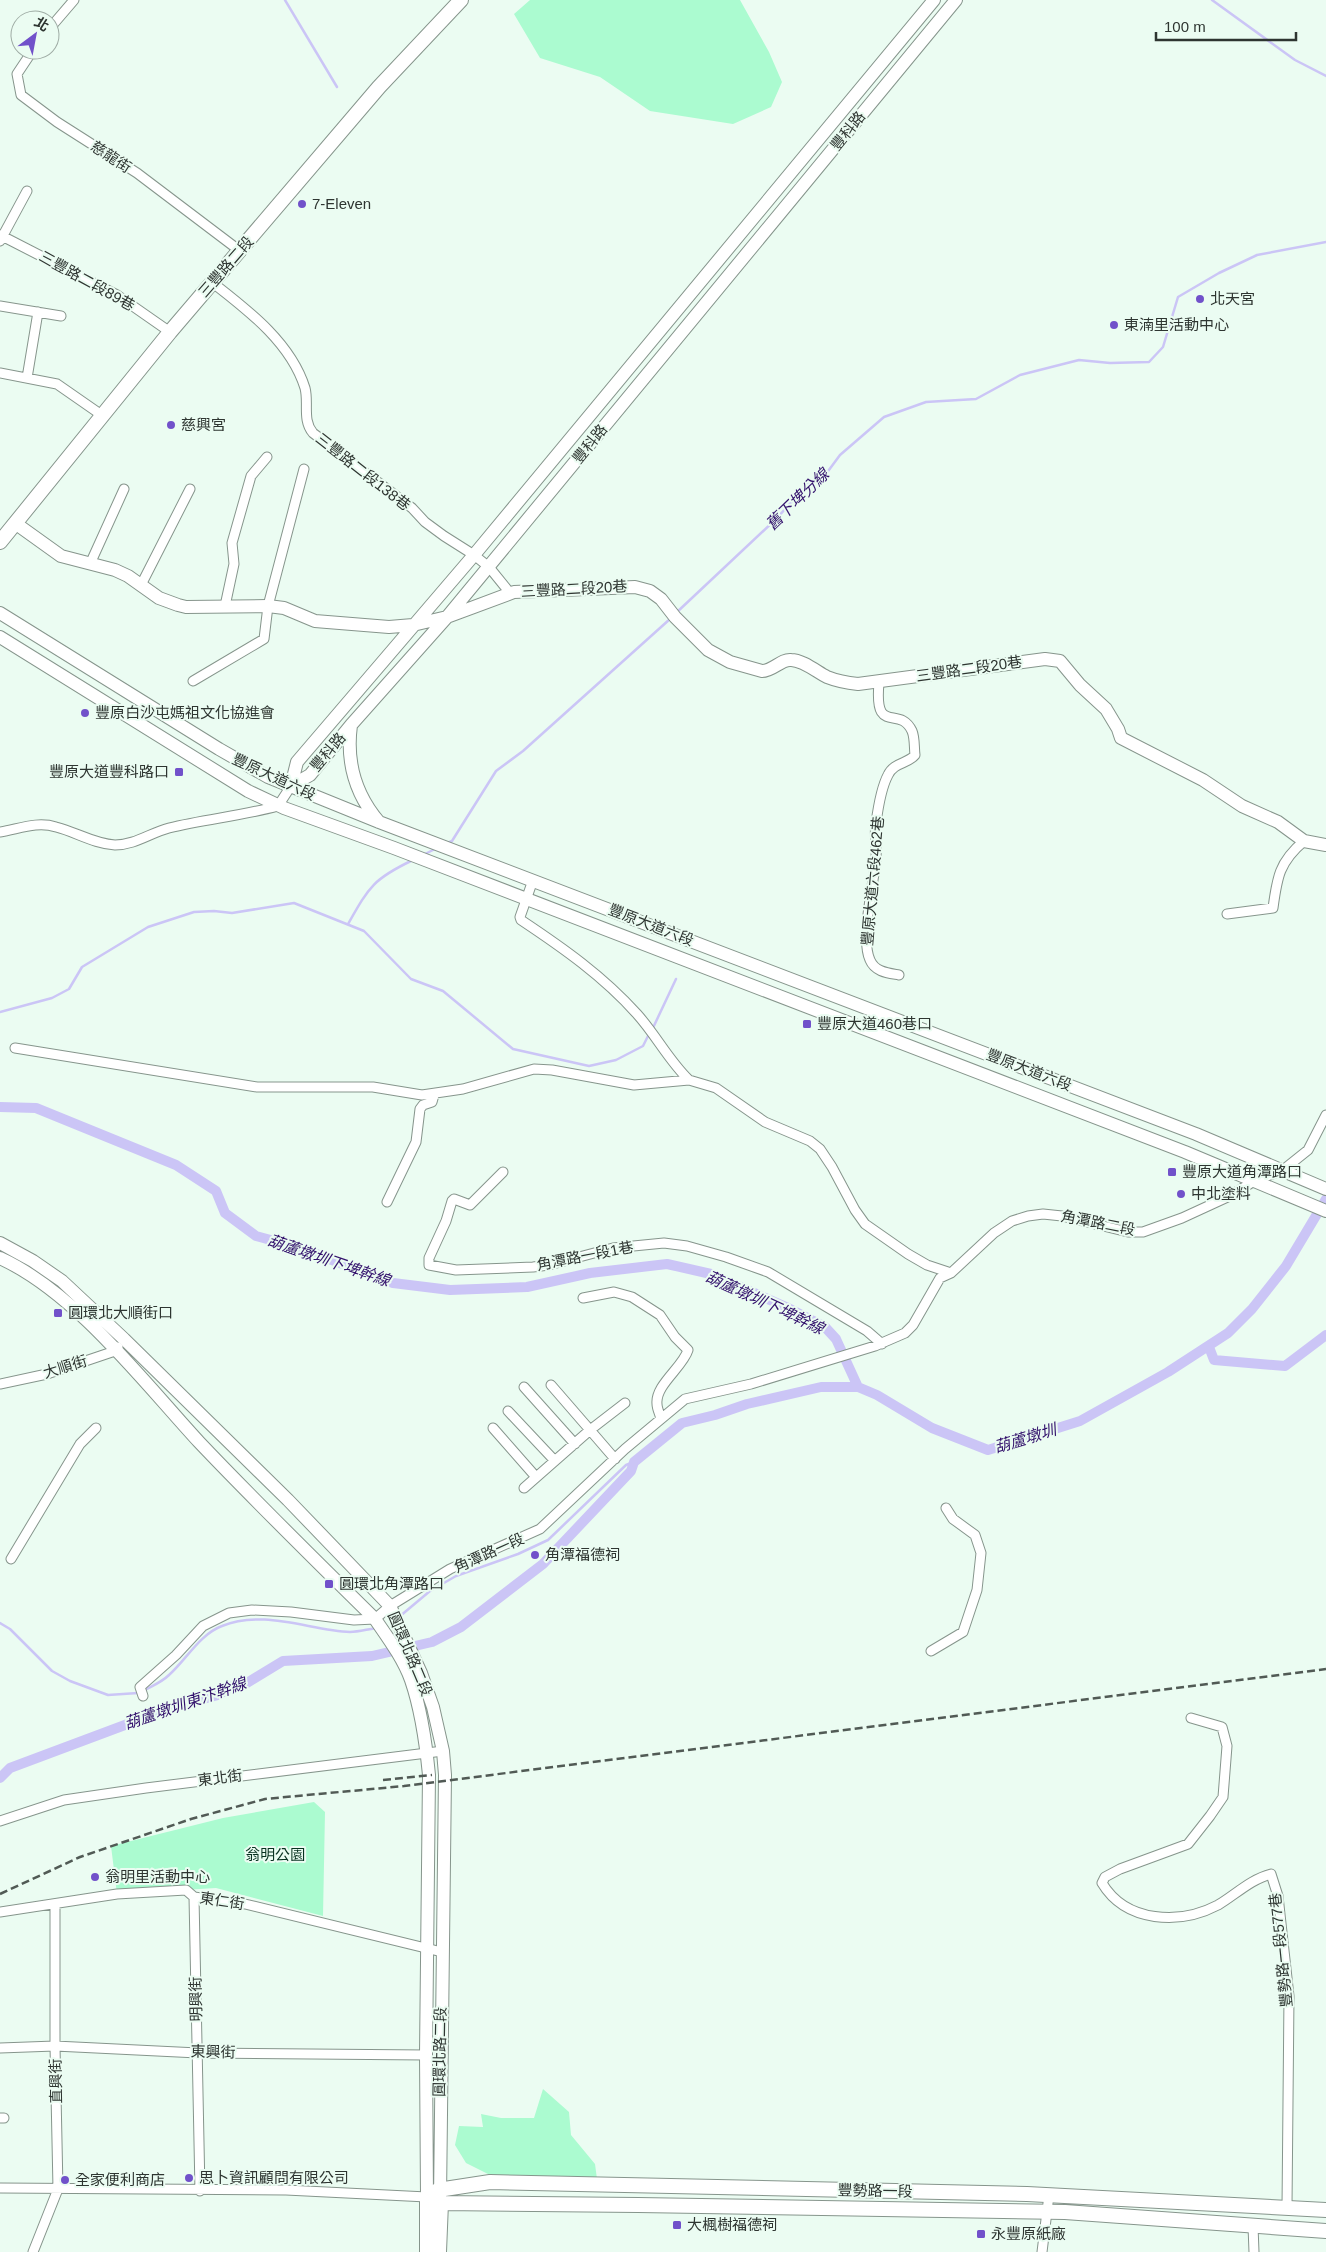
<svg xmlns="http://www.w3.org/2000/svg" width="1326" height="2252" font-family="Helvetica,'Noto Sans TC',sans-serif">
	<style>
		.green { fill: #abfbd0 }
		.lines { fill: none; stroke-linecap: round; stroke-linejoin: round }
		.stream { stroke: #cbc5f6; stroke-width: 2.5 }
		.canal { stroke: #cbc5f6; stroke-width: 10 }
		.street-casing { stroke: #86958c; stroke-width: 11 }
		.secondary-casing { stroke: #86958c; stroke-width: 14 }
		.primary-casing { stroke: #86958c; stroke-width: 16 }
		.street { stroke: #fff; stroke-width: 9 }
		.secondary { stroke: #fff; stroke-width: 12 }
		.primary { stroke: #fff; stroke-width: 14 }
		.rail { stroke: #515a55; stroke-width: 2.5; stroke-dasharray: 8 4; stroke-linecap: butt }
		.poi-dot { fill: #7151ca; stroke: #ebfcf2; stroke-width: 2 }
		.labels { text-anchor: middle; stroke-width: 4; stroke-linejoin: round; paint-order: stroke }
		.street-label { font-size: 15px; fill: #2e3531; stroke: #ebfcf2 }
		.poi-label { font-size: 15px; fill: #2e3531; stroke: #ebfcf2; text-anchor: start }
		.park-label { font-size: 15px; fill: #083220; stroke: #ebfcf2 }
		.water-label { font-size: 16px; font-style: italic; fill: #32116c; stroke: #ebfcf2 }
	</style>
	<rect width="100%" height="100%" fill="#ebfcf2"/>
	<path class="green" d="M530,0H740L769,52L782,82L771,107L733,124L650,111L600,77L540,58L514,14Z
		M314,1802L325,1812L323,1916L216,1888L117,1894L111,1846L223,1818Z
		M543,2089L569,2112L571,2135L595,2164L597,2179L492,2176L466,2163L455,2145L459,2126L483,2127L481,2114L501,2118H534Z"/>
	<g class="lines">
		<path class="stream" d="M285,0L337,87
			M1212,0L1295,60L1326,76
			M676,613L776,519L808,484L823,478L840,455L884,417L926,402L976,399L1020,375L1079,360L1110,363L1149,362L1163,347L1178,297L1219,273L1257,255L1326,242
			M447,843L452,841L496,771L523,751L670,619
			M425,854L435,849
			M348,924C369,887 373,879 413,860
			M0,1012L52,998L69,989L82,967L148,927L194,912L214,911L232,913L294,903L364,931L411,979L443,991L513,1049L589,1066L616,1060L643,1046L649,1034
			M652,1030L676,979
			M399,1617L430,1591L456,1576L518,1554L548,1540L626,1465L634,1462
			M0,1623L10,1629L52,1671L70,1681L108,1695L138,1693
			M143,1691C152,1686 162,1682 169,1675C186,1660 200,1634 222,1626C263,1609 309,1630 350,1632C359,1632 368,1629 377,1628"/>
		<path class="canal" d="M0,1107L36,1108L176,1165L216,1191L225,1213L256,1236L300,1248L393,1283L450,1290L527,1287L590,1273L667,1264L711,1274L786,1307L825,1327L836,1339L858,1387
			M1209,1347L1214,1360L1285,1366L1326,1335
			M0,1778L10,1768L173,1707L218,1695L233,1686H242L283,1661L372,1656L432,1642L461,1627L543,1564L631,1471L634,1462L682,1423L715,1415L747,1404L821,1387H858L877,1395L932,1428L988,1450L1080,1421L1168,1372L1228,1333L1252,1309L1286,1266L1326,1199"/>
		<g class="street-casing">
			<path id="street" d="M50,28L74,0
				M33,50L17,74L21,95L57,122L137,173L240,251
				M0,235L117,295L170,332
				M0,241L27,191
				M213,283C249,311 291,343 305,388C309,403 302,420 313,433L412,508L425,522L444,536L474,555L489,567L510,593
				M0,306L61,316
				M0,373L57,384L103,416
				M27,378L38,312
				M90,564L124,489
				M141,585L190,489
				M225,606L234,564L232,543L251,476L267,457
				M193,681L264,639L268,606L304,469
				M879,683C874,737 899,704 912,731C915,738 914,748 915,755C908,764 894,762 888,775C881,788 878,808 876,823C874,834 877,846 876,858C874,883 860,938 870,960C875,972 888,973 899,975
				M0,832C19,829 37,821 56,827C76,832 94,844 115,845C135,845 150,833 169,828C205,819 242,816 278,806L291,786
				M533,880L520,917L521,920C563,948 603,976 637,1014C656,1035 669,1061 689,1080
				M1227,914L1273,908C1277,878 1279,862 1304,841
				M15,1048L257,1087H373L422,1095L463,1089L534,1069L552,1070L634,1085L689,1080L716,1088L765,1122L810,1141L820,1149L832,1167L855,1210L865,1224L908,1254L927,1265L951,1273
				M503,1172L470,1205L454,1199L452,1201L446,1221L429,1258V1265L456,1270L533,1267L549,1265L613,1248L664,1243L687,1246L726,1257L768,1272L867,1331L882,1344
				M387,1202L416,1142L420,1109L423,1105L432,1102L434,1095
				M583,1298L614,1292L632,1297L660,1315L675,1337L688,1350C683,1367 655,1385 657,1404C657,1409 660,1414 661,1419
				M0,1384L47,1374L115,1351L118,1347
				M551,1385L590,1430L625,1403
				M524,1387L575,1444
				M508,1411L555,1461
				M493,1428L536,1477
				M524,1488L590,1430L615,1459
				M11,1559L80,1444L96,1428
				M931,1651L963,1632L977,1590L981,1553L975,1535L953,1519L946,1508
				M143,1696L140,1687L176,1655L203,1626L229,1613L252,1610L291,1612L354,1620L375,1619L390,1606L450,1569L540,1529L625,1449L685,1399L751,1384L875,1346L905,1333L913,1325L940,1278L951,1273L994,1233L1012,1221L1028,1216L1043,1214L1062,1216L1128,1232H1143L1182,1218L1232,1195L1254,1181L1283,1170L1308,1150L1326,1115
				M1191,1718L1222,1727L1227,1746L1223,1797L1210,1816L1188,1844L1120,1869L1105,1877L1102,1883C1126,1923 1180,1925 1218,1905C1235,1895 1251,1879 1271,1874L1278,1896L1289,1996L1287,2207
				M0,1821L64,1800L146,1788L443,1751
				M194,1897L200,2191
				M0,1912L117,1894L186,1890L194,1897L245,1904L442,1952
				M0,2048L55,2046L198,2053L426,2055
				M0,2118H4
				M0,2188L286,2190L427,2197
				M1253,2226L1254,2252
				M33,2252L58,2189L55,2046V1905
				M1042,2252L1049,2195"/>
		</g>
		<g class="secondary-casing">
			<path id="secondary" d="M15,523L61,556L115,570L128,576L159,598L178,605L186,607L268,606L284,608L315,621L389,627L413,625L447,617L514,592L635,587L650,591L661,599L675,617L708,650L730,662L762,671C773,671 781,659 791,660C803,660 817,672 827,677C837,681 848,683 858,684L1045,659L1060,661L1080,685L1106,709L1118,729L1121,738L1203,780L1242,806L1278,822L1304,841L1326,845
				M0,613L219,749L268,777L379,822L1196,1134L1326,1189
				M0,637L248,791L284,808L394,848L1185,1152L1326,1211
				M351,725C346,762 355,794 379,822
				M291,786L310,775L351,725L447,617L956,0
				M291,786L297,762L474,555L934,0
				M0,1243L33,1261L62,1281L124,1339L288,1500L390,1606L421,1673L433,1707L443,1751L445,1775L440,2199
				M0,1258C76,1293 142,1380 199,1442C256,1502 316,1561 375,1619C388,1638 403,1658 411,1680C421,1709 426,1744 429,1775L426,2055L427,2197"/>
		</g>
		<g class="primary-casing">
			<path id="primary" d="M0,542L170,332L379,87L461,0
				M427,2197L438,2190L490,2182L1027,2194L1326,2210
				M427,2197L441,2203L638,2205L1065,2212L1326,2231
				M427,2197V2252
				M439,2252L441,2203"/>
		</g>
		<use href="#street" class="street"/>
		<use href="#secondary" class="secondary"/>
		<use href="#primary" class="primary"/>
		<path class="rail" d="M383,1780L432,1775
			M0,1894L80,1857L191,1819L265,1799L404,1786L1326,1669"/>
	</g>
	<g class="poi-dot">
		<circle cx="302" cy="204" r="5"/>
		<circle cx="1200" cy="299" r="5"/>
		<circle cx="1114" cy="325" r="5"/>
		<circle cx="171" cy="425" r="5"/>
		<circle cx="85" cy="713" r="5"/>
		<rect x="174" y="767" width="10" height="10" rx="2.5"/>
		<rect x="802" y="1019" width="10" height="10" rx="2.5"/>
		<rect x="1167" y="1167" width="10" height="10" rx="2.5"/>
		<circle cx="1181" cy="1194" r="5"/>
		<rect x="53" y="1308" width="10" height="10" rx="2.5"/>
		<circle cx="535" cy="1555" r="5"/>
		<rect x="324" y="1579" width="10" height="10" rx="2.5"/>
		<circle cx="95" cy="1877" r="5"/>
		<circle cx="189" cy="2178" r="5"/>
		<circle cx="65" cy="2180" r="5"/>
		<rect x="672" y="2220" width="10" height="10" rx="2.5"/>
		<rect x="976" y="2229" width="10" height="10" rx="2.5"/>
	</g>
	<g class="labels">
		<g class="street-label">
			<text transform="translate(848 131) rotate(-51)" y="5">豐科路</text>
			<text transform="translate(111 157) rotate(33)" y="5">慈龍街</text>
			<text transform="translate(226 267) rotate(-49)" y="5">三豐路二段</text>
			<text transform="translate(87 281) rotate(29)" y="5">三豐路二段89巷</text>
			<text transform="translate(590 444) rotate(-51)" y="5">豐科路</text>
			<text transform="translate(363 472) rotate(38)" y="5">三豐路二段138巷</text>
			<text transform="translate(574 589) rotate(-3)" y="5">三豐路二段20巷</text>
			<text transform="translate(969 669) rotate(-8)" y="5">三豐路二段20巷</text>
			<text transform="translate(328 752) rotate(-50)" y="5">豐科路</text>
			<text transform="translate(274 777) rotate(25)" y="5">豐原大道六段</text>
			<text transform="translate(873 881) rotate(-85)" y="5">豐原大道六段462巷</text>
			<text transform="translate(651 925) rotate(21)" y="5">豐原大道六段</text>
			<text transform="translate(1029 1070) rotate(21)" y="5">豐原大道六段</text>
			<text transform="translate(1098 1223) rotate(11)" y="5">角潭路二段</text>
			<text transform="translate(585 1256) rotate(-11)" y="5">角潭路一段1巷</text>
			<text transform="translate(65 1367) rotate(-17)" y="5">大順街</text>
			<text transform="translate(489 1553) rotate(-24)" y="5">角潭路一段</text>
			<text transform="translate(410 1654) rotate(67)" y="5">圓環北路二段</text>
			<text transform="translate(220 1778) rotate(-7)" y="5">東北街</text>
			<text transform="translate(222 1901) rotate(9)" y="5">東仁街</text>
			<text transform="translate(1281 1950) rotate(-96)" y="5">豐勢路一段577巷</text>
			<text transform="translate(196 1999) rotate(-91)" y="5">明興街</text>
			<text transform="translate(213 2052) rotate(1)" y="5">東興街</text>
			<text transform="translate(440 2052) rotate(-89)" y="5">圓環北路二段</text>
			<text transform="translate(56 2081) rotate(-91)" y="5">直興街</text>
			<text transform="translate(875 2191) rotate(1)" y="5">豐勢路一段</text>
		</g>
		<g class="poi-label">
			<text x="312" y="209">7-Eleven</text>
			<text x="1210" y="304">北天宮</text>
			<text x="1124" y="330">東湳里活動中心</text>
			<text x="181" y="430">慈興宮</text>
			<text x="95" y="718">豐原白沙屯媽祖文化協進會</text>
			<text x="169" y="777" text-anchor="end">豐原大道豐科路口</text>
			<text x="817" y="1029">豐原大道460巷口</text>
			<text x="1182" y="1177">豐原大道角潭路口</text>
			<text x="1191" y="1199">中北塗料</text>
			<text x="68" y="1318">圓環北大順街口</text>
			<text x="545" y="1560">角潭福德祠</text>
			<text x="339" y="1589">圓環北角潭路口</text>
			<text x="105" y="1882">翁明里活動中心</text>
			<text x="199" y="2183">思卜資訊顧問有限公司</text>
			<text x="75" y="2185">全家便利商店</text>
			<text x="687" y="2230">大楓樹福德祠</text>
			<text x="991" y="2239">永豐原紙廠</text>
		</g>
		<g class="park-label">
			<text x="275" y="1860">翁明公園</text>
		</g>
		<g class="water-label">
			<text transform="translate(797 499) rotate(-44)" y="6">舊下埤分線</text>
			<text transform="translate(329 1260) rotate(19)" y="6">葫蘆墩圳下埤幹線</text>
			<text transform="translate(765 1302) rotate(25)" y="6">葫蘆墩圳下埤幹線</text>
			<text transform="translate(1025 1438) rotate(-17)" y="6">葫蘆墩圳</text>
			<text transform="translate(185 1703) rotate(-19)" y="6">葫蘆墩圳東汴幹線</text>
		</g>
	</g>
	<g transform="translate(35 35) rotate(32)"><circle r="24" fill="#ebfcf2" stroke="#9faca5"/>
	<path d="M0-4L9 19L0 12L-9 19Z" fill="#7151ca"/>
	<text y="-8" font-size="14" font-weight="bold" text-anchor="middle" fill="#2e3531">北</text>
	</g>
	<path d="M1156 32v8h140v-8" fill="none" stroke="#2e3531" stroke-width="2.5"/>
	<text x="1164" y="32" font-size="15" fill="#2e3531" stroke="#ebfcf2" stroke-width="4" paint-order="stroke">100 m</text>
</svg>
